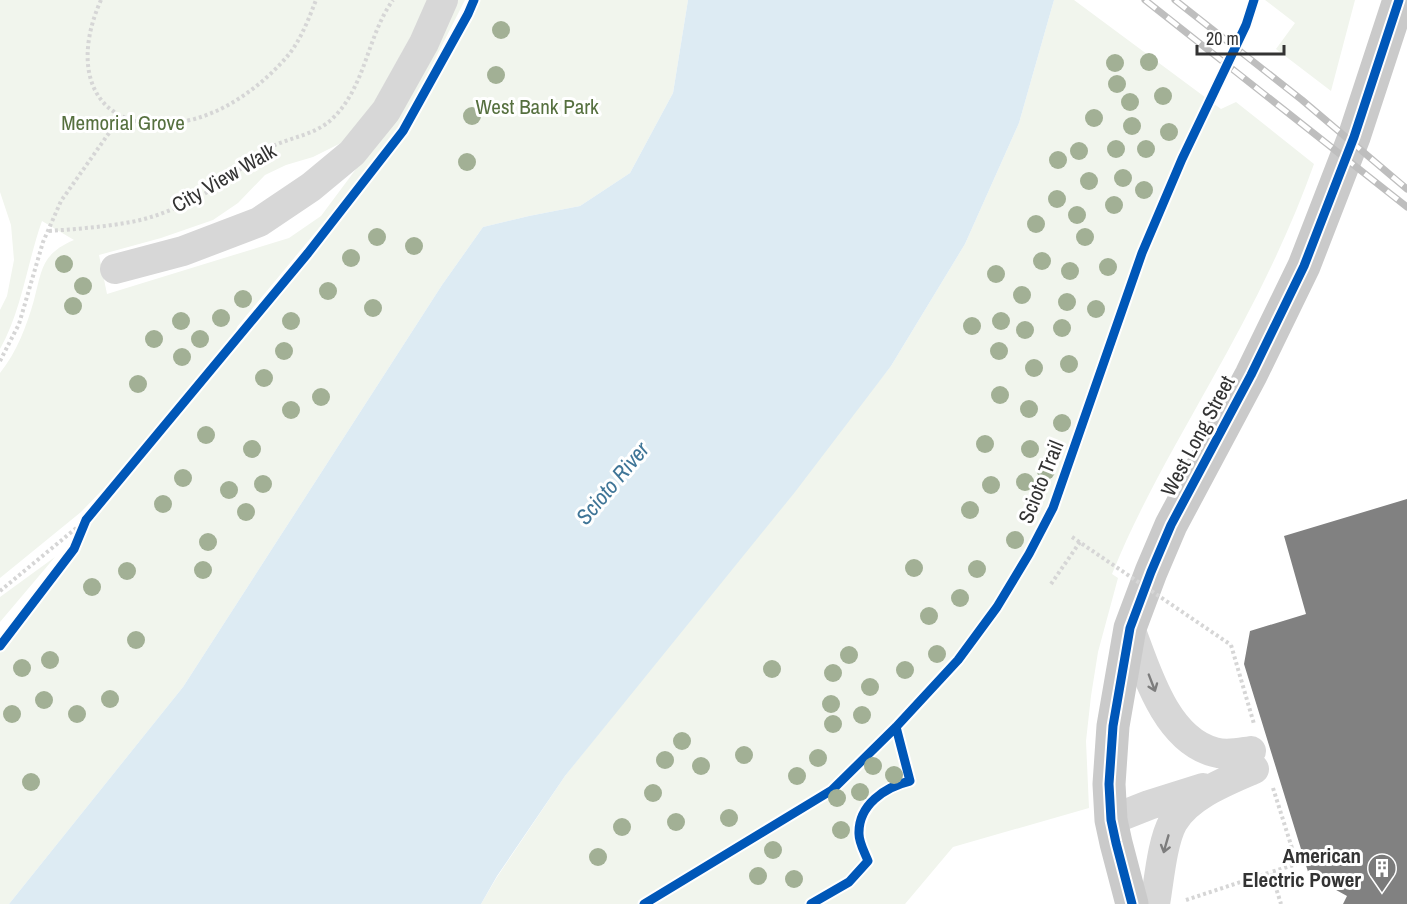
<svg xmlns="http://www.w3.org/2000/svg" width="1407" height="904" font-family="'Archivo Narrow',sans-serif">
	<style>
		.green { fill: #f1f5ed }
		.water { fill: #ddebf3 }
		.building { fill: #818181 }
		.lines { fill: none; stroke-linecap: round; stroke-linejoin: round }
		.path { stroke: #d6d6d6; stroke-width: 4; stroke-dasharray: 3 3; stroke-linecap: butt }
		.minor { stroke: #d7d7d7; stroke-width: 30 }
		.major { stroke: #cacaca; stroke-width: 33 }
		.rail-casing { stroke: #bebebe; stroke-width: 7 }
		.rail { stroke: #fff; stroke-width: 4.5; stroke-dasharray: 14; stroke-linecap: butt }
		.path-bridge { stroke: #d6d6d6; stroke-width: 4; stroke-dasharray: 3 3; stroke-linecap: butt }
		.cycleway-casing { stroke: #fff; stroke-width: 13 }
		.cycleway { stroke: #0057b8; stroke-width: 9 }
		.tree { fill: #a2b095 }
		.oneway { stroke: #7d7d7d }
		.labels { text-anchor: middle; stroke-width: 6; stroke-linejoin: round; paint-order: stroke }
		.park-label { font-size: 21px; fill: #56703f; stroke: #fff }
		.street-label { font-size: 21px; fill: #333; stroke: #fff }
		.poi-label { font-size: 21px; font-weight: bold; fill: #333; stroke: #fff; text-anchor: end }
		.water-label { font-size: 22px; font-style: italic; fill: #3f7597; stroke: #fff }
	</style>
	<rect width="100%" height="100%" fill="#fff"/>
	<path class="green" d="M0,0H431L365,119L341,143L313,157L286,165L265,175L238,203L213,220L161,238L99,255L107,294L289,238L321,216L388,126L457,0H465L403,122L372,164L237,327L234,337L403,131L468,14L474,0H688L673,93L630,173L580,206L529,216L483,227L442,285L183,687L9,904H0V646L74,549L86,520L140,451L81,512L0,578V373C17,352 27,325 34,300C42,270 41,254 74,240L42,221C27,263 22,310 0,349V310L7,296L14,260L11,225L0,192Z
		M1054,0H1074L1221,109L1236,102L1314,164C1287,240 1250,312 1210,383C1175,446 1139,507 1112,574L1118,578L1098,652L1091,696L1086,741L1089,808L953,847L905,904H481L497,877L565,776L891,366L965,244L1019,123Z
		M1265,0H1355L1331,91L1276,49L1295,23Z
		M55,557L0,622V597Z"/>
	<path class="water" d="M688,0H1054L1019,123L965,244L891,366L795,492L565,776L497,876L481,904H9L183,687L442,285L483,227L529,216L580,206L630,173L673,93Z"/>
	<path class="building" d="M1407,499V904H1343L1347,896L1309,875L1244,664L1250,631L1306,614L1284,536Z"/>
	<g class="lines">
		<path class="path" d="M101,0C69,71 94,135 180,122C222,116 264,85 290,53C302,37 309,18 316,0
			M49,231C76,229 104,227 131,222C163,216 192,201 220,185C237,175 249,158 267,149C288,137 315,136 333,118C366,86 367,36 393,0
			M0,361L19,324L43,242L61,201L121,116
			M1051,584L1080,542
			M0,591L86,520
			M1231,645L1254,724
			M1273,788L1297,864L1271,872L1281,904
			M1186,900L1271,872"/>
		<path class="minor" d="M115,269L183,251L259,222L311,187L352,153L386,111L424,43L443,0
			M1130,628C1146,670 1165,739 1214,752C1226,756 1238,753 1251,751
			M1111,820L1149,805L1203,788
			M1155,904C1159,881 1162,842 1173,822C1189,795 1227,781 1254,769"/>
		<path class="major" d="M1132,904L1116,843L1111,820L1109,784L1113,726L1130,628L1151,572L1171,525L1251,375L1304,266L1354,137L1399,0"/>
		<g class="rail-casing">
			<path id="rail" d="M1145,0L1407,207
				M1175,0L1302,100L1407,189"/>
		</g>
		<use href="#rail" class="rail"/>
		<path class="path-bridge" d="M1072,537L1231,645"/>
		<g class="cycleway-casing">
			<path id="cycleway" d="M0,646L74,549L86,520L308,253L403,131L468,14L474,0
				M644,904L832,790L896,727L958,660L997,607L1029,554L1053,508L1142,253L1182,159L1246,25L1254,0
				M811,904L849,882L868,861C865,853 859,843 859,834C858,805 885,787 910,781L896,727
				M1132,904L1116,843L1111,820L1109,784L1113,726L1130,628L1151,572L1171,525L1251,375L1304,266L1354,137L1399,0"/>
		</g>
		<use href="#cycleway" class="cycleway"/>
	</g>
	<g class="tree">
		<circle cx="501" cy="30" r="9"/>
		<circle cx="1149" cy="62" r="9"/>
		<circle cx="1115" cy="63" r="9"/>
		<circle cx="496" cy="75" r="9"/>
		<circle cx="1117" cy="84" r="9"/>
		<circle cx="1163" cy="96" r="9"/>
		<circle cx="1130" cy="102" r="9"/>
		<circle cx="472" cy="116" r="9"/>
		<circle cx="1094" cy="118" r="9"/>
		<circle cx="1132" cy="126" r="9"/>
		<circle cx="1169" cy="132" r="9"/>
		<circle cx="1116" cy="149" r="9"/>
		<circle cx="1146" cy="149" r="9"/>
		<circle cx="1079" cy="151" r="9"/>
		<circle cx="1058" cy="160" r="9"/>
		<circle cx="467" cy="162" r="9"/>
		<circle cx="1123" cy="178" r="9"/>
		<circle cx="1089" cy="181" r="9"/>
		<circle cx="1144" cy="190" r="9"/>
		<circle cx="1057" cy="199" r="9"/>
		<circle cx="1114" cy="205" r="9"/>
		<circle cx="1077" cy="215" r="9"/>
		<circle cx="1036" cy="224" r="9"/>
		<circle cx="377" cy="237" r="9"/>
		<circle cx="1085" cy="237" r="9"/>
		<circle cx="414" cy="246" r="9"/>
		<circle cx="351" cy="258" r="9"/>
		<circle cx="1042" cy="261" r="9"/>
		<circle cx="64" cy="264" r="9"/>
		<circle cx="1108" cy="267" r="9"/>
		<circle cx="1070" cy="271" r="9"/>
		<circle cx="996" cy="274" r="9"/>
		<circle cx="83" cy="286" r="9"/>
		<circle cx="328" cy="291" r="9"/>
		<circle cx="1022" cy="295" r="9"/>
		<circle cx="243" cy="299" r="9"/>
		<circle cx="1067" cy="302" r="9"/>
		<circle cx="73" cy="306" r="9"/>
		<circle cx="373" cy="308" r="9"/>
		<circle cx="1096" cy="309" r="9"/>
		<circle cx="221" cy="318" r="9"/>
		<circle cx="181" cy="321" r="9"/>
		<circle cx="291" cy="321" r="9"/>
		<circle cx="1001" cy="321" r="9"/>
		<circle cx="972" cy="326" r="9"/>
		<circle cx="1062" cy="328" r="9"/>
		<circle cx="1025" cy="330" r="9"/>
		<circle cx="154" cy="339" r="9"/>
		<circle cx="200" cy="339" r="9"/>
		<circle cx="284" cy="351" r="9"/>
		<circle cx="999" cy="351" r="9"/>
		<circle cx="182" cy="357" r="9"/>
		<circle cx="1069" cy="364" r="9"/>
		<circle cx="1034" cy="368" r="9"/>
		<circle cx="264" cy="378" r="9"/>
		<circle cx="138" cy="384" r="9"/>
		<circle cx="1000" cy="395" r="9"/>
		<circle cx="321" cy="397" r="9"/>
		<circle cx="1029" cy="409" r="9"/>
		<circle cx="291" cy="410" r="9"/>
		<circle cx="1062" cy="423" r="9"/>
		<circle cx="206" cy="435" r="9"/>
		<circle cx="985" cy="444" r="9"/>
		<circle cx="252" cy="449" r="9"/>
		<circle cx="1030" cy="449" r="9"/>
		<circle cx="1046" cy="471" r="9"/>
		<circle cx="183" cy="478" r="9"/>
		<circle cx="1025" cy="482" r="9"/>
		<circle cx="263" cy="484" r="9"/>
		<circle cx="991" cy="485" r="9"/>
		<circle cx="229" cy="490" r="9"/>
		<circle cx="163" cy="504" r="9"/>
		<circle cx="970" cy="510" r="9"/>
		<circle cx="246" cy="512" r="9"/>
		<circle cx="1015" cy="540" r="9"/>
		<circle cx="208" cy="542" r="9"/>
		<circle cx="914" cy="568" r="9"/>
		<circle cx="977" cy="569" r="9"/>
		<circle cx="203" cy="570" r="9"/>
		<circle cx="127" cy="571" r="9"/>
		<circle cx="92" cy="587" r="9"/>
		<circle cx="960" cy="598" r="9"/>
		<circle cx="929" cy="616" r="9"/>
		<circle cx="136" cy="640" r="9"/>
		<circle cx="937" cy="654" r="9"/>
		<circle cx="849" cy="655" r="9"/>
		<circle cx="50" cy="660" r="9"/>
		<circle cx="22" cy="668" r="9"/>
		<circle cx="772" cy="669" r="9"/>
		<circle cx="905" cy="670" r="9"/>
		<circle cx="833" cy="673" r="9"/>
		<circle cx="870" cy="687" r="9"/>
		<circle cx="110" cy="699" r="9"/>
		<circle cx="44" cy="700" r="9"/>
		<circle cx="831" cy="704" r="9"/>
		<circle cx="12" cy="714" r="9"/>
		<circle cx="77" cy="714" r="9"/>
		<circle cx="862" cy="715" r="9"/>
		<circle cx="833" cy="724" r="9"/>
		<circle cx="682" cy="741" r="9"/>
		<circle cx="744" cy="755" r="9"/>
		<circle cx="818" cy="758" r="9"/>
		<circle cx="665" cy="760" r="9"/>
		<circle cx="701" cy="766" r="9"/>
		<circle cx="873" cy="766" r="9"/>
		<circle cx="894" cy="775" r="9"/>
		<circle cx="797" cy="776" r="9"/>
		<circle cx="31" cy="782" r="9"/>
		<circle cx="860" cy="792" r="9"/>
		<circle cx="653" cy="793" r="9"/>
		<circle cx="837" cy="798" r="9"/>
		<circle cx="729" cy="818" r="9"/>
		<circle cx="676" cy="822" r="9"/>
		<circle cx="622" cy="827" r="9"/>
		<circle cx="841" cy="830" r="9"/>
		<circle cx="773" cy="850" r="9"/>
		<circle cx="598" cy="857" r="9"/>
		<circle cx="758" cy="876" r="9"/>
		<circle cx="794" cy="879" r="9"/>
	</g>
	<defs><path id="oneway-shaft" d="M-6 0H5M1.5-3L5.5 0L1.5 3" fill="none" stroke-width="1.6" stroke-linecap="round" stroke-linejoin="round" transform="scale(1.5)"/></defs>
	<g class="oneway">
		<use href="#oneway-shaft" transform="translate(1152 683) rotate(69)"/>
		<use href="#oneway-shaft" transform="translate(1166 844) rotate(106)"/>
	</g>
	<defs>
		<g id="building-pin" transform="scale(1.5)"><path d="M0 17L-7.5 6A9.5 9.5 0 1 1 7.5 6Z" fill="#7a7a7a" stroke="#fff"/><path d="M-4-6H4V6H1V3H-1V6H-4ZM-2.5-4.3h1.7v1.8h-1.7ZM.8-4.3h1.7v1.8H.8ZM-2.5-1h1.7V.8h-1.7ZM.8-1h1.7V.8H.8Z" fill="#fff"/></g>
	</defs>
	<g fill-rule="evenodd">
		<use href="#building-pin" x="1382" y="868"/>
	</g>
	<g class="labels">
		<g class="park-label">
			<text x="537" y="114">West Bank Park</text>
			<text x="123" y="130">Memorial Grove</text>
		</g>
		<g class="street-label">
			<text transform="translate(224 178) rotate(-30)" y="7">City View Walk</text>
			<text transform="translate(1198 436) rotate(-62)" y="7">West Long Street</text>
			<text transform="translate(1041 482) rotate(-68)" y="7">Scioto Trail</text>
		</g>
		<g class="poi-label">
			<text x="1361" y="863">American<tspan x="1361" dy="24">Electric Power</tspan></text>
		</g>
		<g class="water-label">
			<text transform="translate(612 483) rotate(-50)" y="8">Scioto River</text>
		</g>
	</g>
	<path d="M1197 45v9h87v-9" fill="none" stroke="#333333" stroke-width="3"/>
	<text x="1206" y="45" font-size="18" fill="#333333" stroke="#ffffff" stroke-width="4.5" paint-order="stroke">20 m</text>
</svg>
